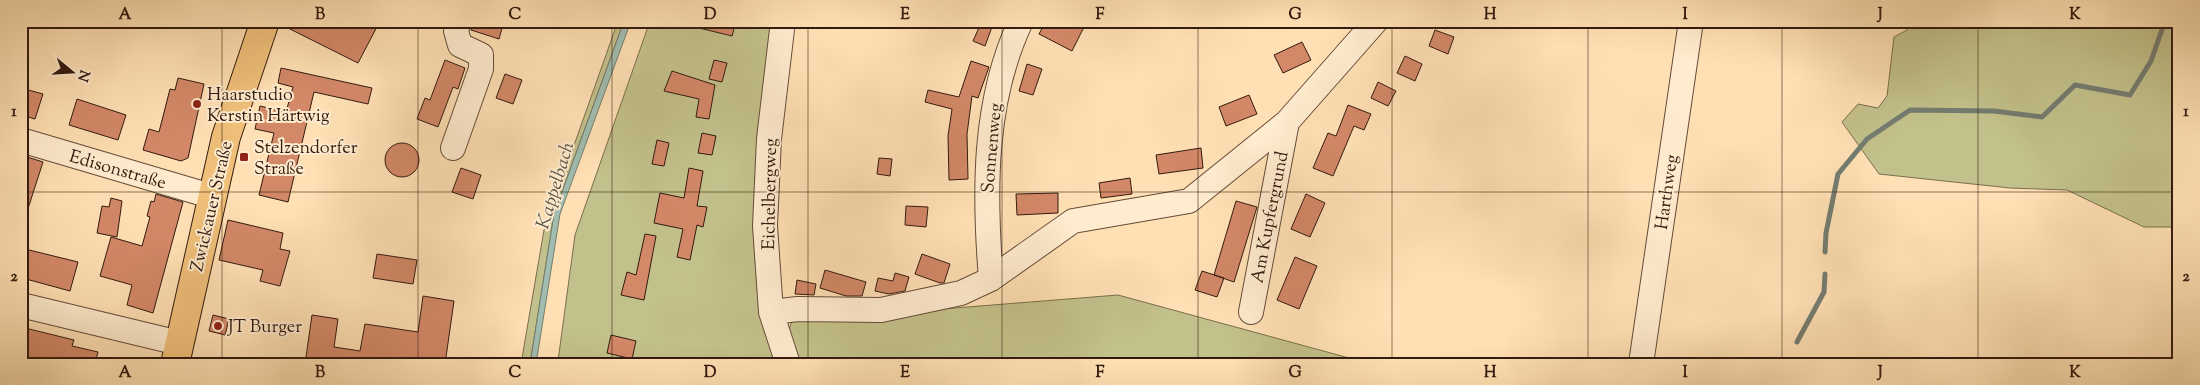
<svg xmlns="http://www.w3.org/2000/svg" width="2200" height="385" font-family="'Sorts Mill Goudy',serif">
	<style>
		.green { fill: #c3c18b; stroke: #7a6e4d }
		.water { fill: #a0bdb0; stroke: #747c70 }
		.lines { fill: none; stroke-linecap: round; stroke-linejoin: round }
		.stream { stroke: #747c70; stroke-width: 5 }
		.building { fill: #d38868; stroke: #321a0f }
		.minor-casing { stroke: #654c38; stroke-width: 26 }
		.major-casing { stroke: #321a0f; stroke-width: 30 }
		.minor { stroke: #ffebce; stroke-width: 24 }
		.major { stroke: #f0c07a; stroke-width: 28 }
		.grid { fill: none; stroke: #321a0f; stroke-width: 1; stroke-opacity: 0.55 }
		.poi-dot { fill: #8f2418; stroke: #ffebce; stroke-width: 2 }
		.labels { text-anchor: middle; stroke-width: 4; stroke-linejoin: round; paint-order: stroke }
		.poi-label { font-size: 18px; fill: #321a0f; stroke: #ffebce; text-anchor: start }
		.street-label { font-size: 18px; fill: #321a0f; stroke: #ffebce }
		.water-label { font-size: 19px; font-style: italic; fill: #585347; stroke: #ffebce }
		.neatline { fill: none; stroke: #321a0f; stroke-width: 2 }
		.grid-label { font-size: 16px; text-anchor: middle; font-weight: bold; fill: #321a0f }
	</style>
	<rect width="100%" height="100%" fill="#ffe0b4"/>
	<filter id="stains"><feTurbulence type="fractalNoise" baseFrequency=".004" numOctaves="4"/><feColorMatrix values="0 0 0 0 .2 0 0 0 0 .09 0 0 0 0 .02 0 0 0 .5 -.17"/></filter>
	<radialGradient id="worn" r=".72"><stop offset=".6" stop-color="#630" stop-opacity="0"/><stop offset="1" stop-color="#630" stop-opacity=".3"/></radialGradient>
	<path class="green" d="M618,21H624L554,214L530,364H521L544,230Z
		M650,21H774L776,364H579L558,361L575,235Z
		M1909,21H2179V227H2144L2067,190L2010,188L1879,174L1842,122L1858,104L1878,108L1887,96L1894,37L1907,30Z
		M1118,295L1371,364H798L787,334L792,321Z"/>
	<path class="water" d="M624,21H631L560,214L536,364H530L554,214Z"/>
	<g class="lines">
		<path class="stream" d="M1825,252L1826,233L1838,174L1867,139L1910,110L1994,111L2042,117L2075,85L2130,95L2151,61L2165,21
			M1797,342L1824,292L1825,274"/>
	</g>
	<path class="building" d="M280,21H380L358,63L280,24Z
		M472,21H504L499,39L471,30Z
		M692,21H736L732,36L691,26Z
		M1046,21H1087L1072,51L1039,34Z
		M981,23L992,27L985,46L973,41Z
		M1435,30L1454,37L1448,54L1429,46Z
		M1302,42L1311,60L1283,73L1274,55Z
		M1405,56L1422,64L1415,81L1397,73Z
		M445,60L465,68L458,89L453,87L438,127L417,119L425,98L430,100Z
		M714,60L727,63L722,82L709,79Z
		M971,61L989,67L978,98L972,96L967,134L968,179L949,180L948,136L952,109L925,102L928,90L959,97Z
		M1027,64L1042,69L1033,95L1019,91Z
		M281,68L372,88L368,104L314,92L288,202L259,195L274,133L255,129L260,106L286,112L293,87L278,83Z
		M672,71L715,85L709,119L696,117L699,99L664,91Z
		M505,74L522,80L513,104L496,98Z
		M178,78L204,84L188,158L181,161L143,150L149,129L159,132L170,89L175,90Z
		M1378,82L1396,91L1388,106L1371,98Z
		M21,88L43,94L35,119L21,115Z
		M1249,95L1257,114L1226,126L1219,107Z
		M77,99L126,115L118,140L69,125Z
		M1348,105L1371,114L1364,130L1354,126L1333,176L1313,168L1328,133L1336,136Z
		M702,133L716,136L712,155L698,153Z
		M657,140L669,143L664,166L652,164Z
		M385 160a17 17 0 1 1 34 0a17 17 0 1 1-34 0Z
		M1201,148L1203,168L1159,174L1156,155Z
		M21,155L43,162L24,221L21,220Z
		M879,158L892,159L890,176L877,174Z
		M461,168L481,175L473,199L452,192Z
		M689,168L703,171L697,206L707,207L703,227L697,225L690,260L677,257L683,229L654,223L660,193L684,198Z
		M1130,178L1132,194L1101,198L1099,183Z
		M1058,193V213L1017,215L1016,194Z
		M156,194L183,202L153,313L127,305L132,285L100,276L111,237L142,246L150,217L147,216L151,201L154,202Z
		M1306,194L1325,203L1310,237L1291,229Z
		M111,198L122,201L117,237L97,233L102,206L109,207Z
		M1236,201L1257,207L1234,282L1214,275Z
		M906,206L928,207L926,227L905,225Z
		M228,220L283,233L280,249L290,251L280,286L260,281L263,270L219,260Z
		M645,234L656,236L644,300L621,295L627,272L636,275Z
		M21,248L78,262L70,291L26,279L28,272L21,271Z
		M377,254L417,260L413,284L373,278Z
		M922,254L950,264L944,283H940L915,274Z
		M1295,257L1317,266L1299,309L1277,300Z
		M825,270L866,282L862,296H846L820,288Z
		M1202,271L1224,278L1217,297L1195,290Z
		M895,273L909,277L905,291L889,294L875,291L878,278L893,281Z
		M797,280L816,284L814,295L795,294Z
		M423,296L454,301L445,364H305L312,315L338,319L334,347L360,351L365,324L418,332Z
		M213,315L229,319L225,335L209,331Z
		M21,327L74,340L72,346L98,352L95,364H21Z
		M611,335L636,341L632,359L607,353Z"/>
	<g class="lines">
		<g class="minor-casing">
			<path id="minor" d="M783,21L769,139L765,226L771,312L788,364
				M21,140L214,197
				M453,148L481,69V55L460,45L456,31L459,21
				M991,279C984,193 983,101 1021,21
				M21,305L179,343
				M771,312L798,309L881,310L961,293L991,279L1073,221L1189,201L1287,122L1376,21
				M1251,312L1287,122
				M1641,364L1691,21"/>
		</g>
		<g class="major-casing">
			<path id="major" d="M175,364L226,137L265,21"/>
		</g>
		<use href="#minor" class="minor"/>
		<use href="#major" class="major"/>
	</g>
	<path class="grid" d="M222,21V364M418,21V364M612,21V364M808,21V364M1002,21V364M1198,21V364M1392,21V364M1588,21V364M1782,21V364M1978,21V364M21,192H2179"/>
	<g class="poi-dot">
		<circle cx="197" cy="104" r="5"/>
		<rect x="239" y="152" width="10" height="10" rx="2.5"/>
		<circle cx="218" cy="326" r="5"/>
	</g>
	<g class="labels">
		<g class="poi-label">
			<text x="207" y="100">Haarstudio<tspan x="207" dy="21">Kerstin Härtwig</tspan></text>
			<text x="254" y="153">Stelzendorfer<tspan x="254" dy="21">Straße</tspan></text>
			<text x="228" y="332">JT Burger</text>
		</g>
		<g class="street-label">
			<text transform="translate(991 148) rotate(-85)" y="6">Sonnenweg</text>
			<text transform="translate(118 169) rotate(16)" y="6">Edisonstraße</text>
			<text transform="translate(1666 192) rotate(-82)" y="6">Harthweg</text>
			<text transform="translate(769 194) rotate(-89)" y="6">Eichelbergweg</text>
			<text transform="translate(211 206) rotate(-77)" y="6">Zwickauer Straße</text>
			<text transform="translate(1269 217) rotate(-79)" y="6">Am Kupfergrund</text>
		</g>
		<g class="water-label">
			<text transform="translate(554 185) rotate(-73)" y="7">Kappelbach</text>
		</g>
	</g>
	<rect width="2200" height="385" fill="none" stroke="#ffe0b4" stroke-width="55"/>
	<g transform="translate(72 72) rotate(108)" stroke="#ffebce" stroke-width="4" paint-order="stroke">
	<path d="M0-4L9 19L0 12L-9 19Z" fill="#321a0f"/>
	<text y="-8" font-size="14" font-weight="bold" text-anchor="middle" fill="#321a0f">N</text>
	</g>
	<rect x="28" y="28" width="2144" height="330" class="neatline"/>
	<g class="grid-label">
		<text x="125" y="19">A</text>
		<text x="320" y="19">B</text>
		<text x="515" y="19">C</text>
		<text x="710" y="19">D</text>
		<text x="905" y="19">E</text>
		<text x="1100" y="19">F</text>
		<text x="1295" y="19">G</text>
		<text x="1490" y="19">H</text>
		<text x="1685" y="19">I</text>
		<text x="1880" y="19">J</text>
		<text x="2075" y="19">K</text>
		<text x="14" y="116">1</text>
		<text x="2186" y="116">1</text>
		<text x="14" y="281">2</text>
		<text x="2186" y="281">2</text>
		<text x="125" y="377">A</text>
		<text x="320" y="377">B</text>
		<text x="515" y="377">C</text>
		<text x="710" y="377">D</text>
		<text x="905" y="377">E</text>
		<text x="1100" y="377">F</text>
		<text x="1295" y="377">G</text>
		<text x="1490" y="377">H</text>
		<text x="1685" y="377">I</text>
		<text x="1880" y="377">J</text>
		<text x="2075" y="377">K</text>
	</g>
	<rect width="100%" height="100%" filter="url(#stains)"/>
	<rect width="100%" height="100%" fill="url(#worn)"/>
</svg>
